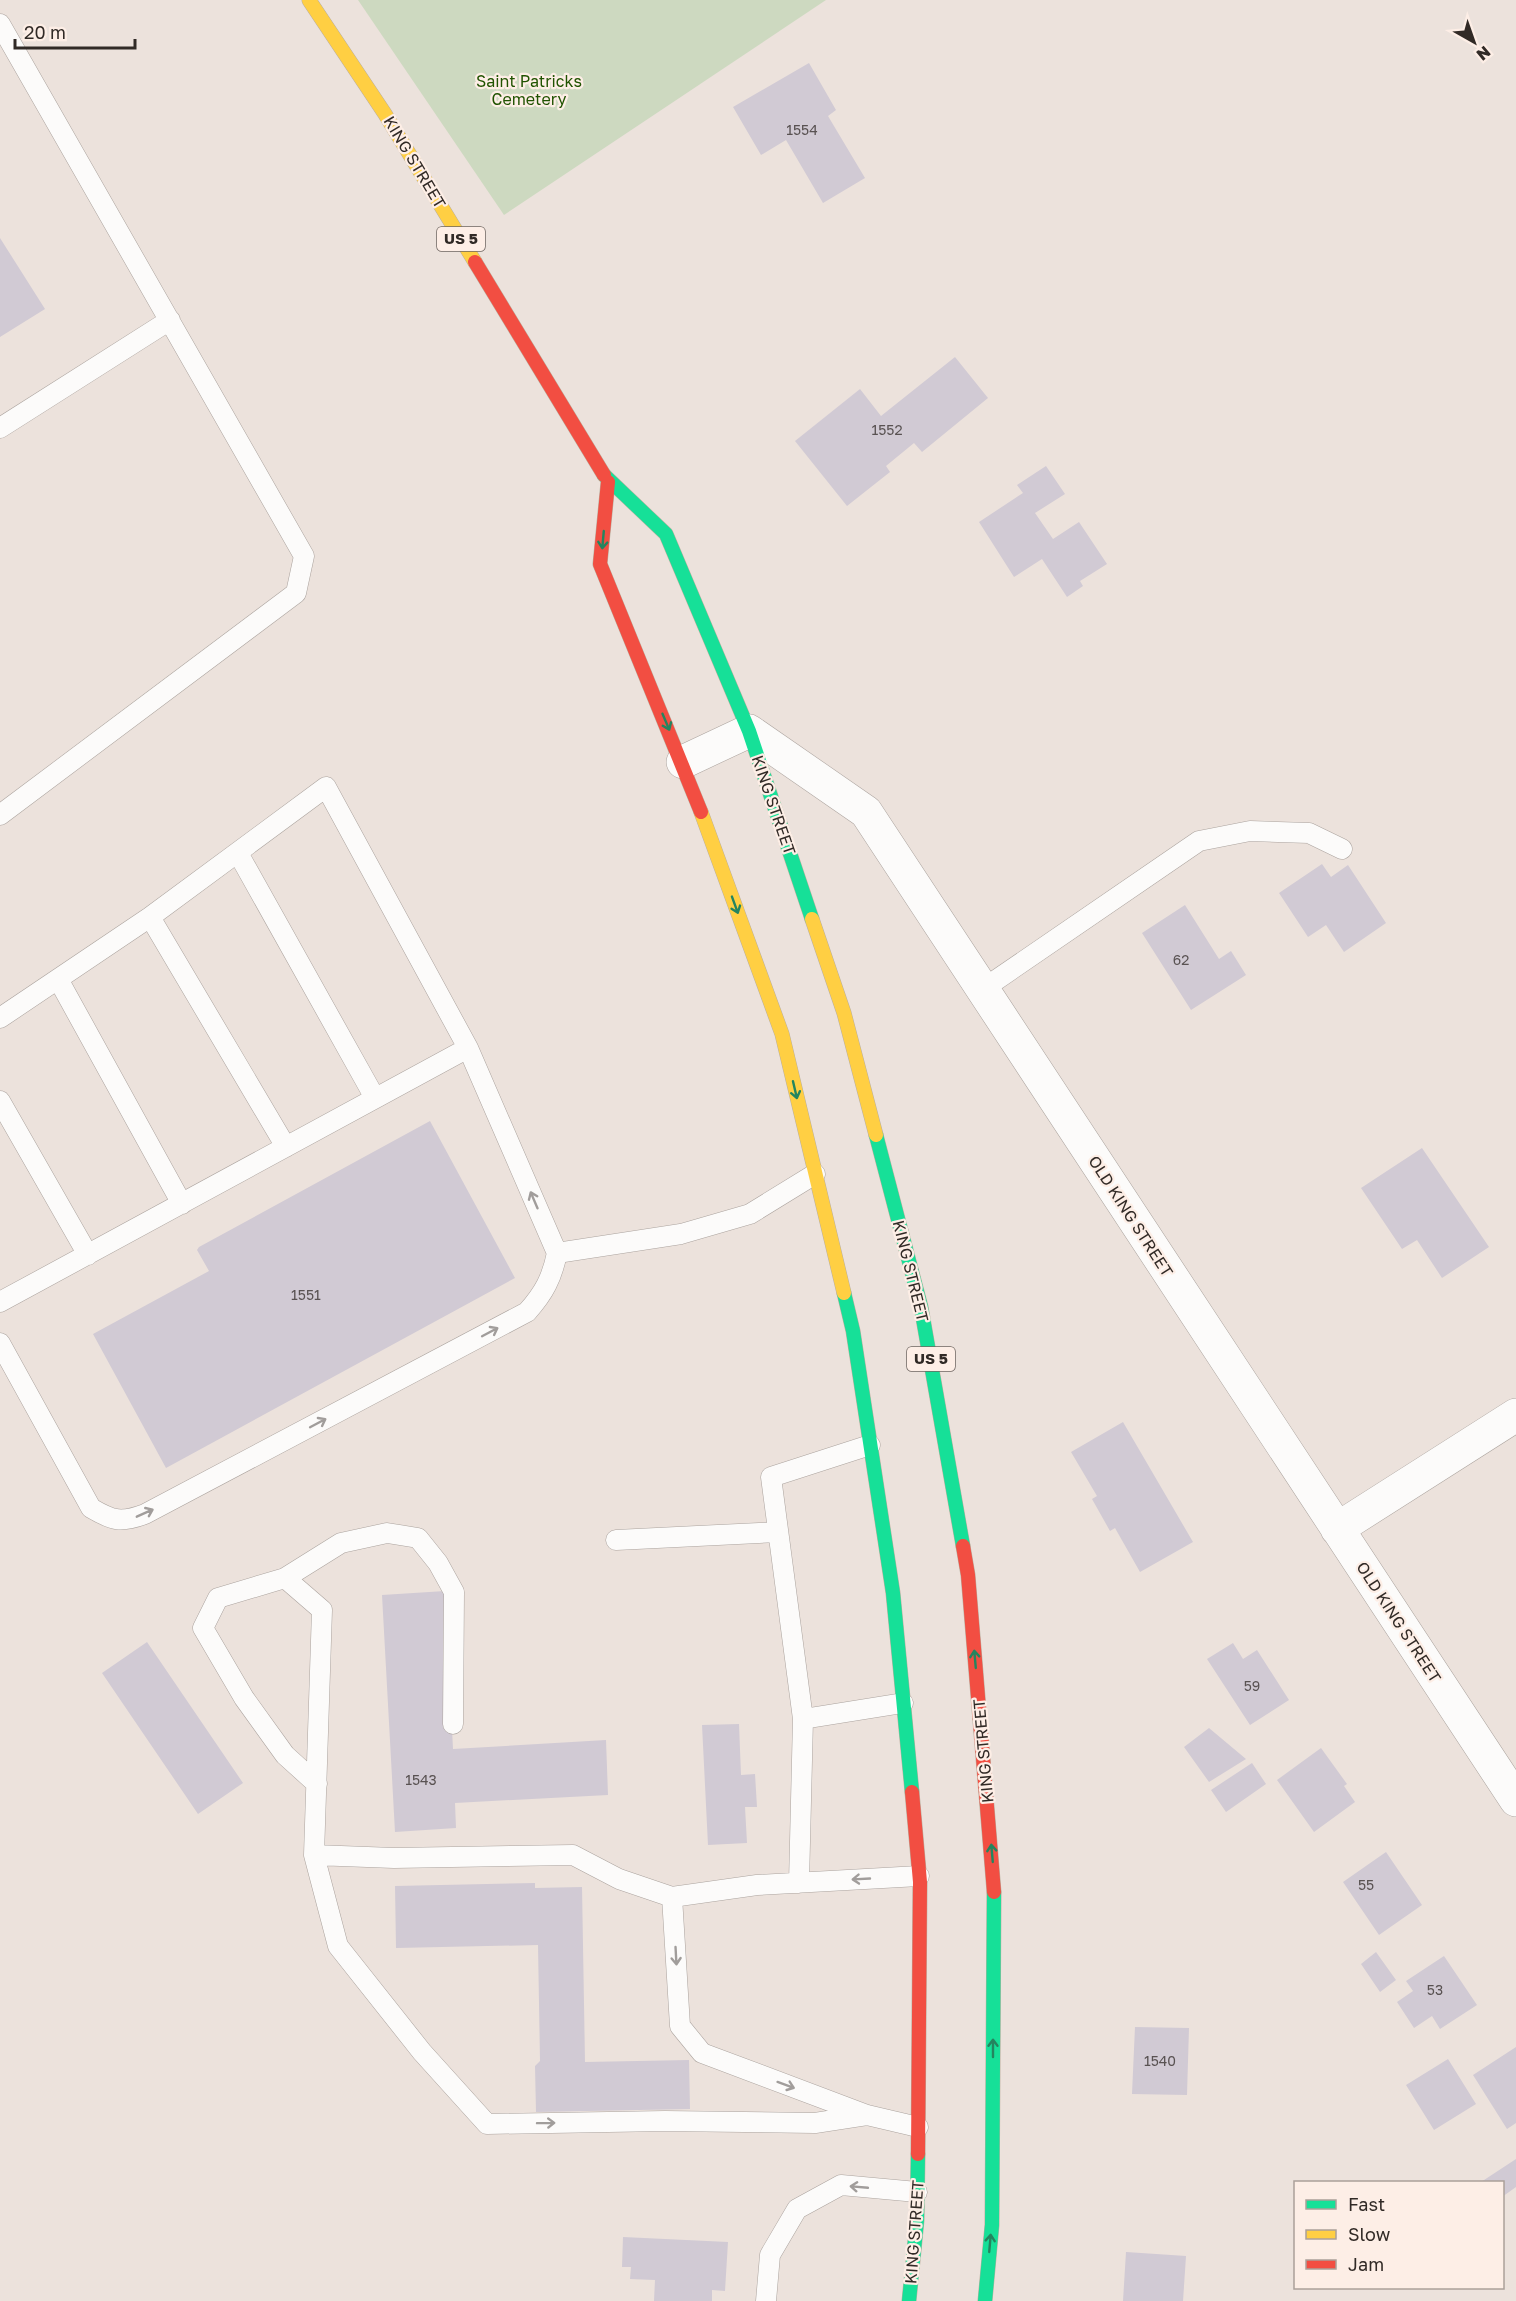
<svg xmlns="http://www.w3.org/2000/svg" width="1516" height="2301" font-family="'Golos Text',sans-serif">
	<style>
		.green { fill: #cdd9c0 }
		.building { fill: #d1cad4 }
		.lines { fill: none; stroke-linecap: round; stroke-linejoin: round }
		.lane-casing { stroke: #aba39e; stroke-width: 21 }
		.street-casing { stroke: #aba39e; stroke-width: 34 }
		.fast-casing { stroke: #baaf9f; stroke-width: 15 }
		.slow-casing { stroke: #baaf9f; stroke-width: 15 }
		.jam-casing { stroke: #baaf9f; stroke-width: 15 }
		.lane { stroke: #fcfbfa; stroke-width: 20 }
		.street { stroke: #fcfbfa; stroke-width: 33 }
		.fast { stroke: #16e098; stroke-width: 14 }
		.slow { stroke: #ffcf43; stroke-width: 14 }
		.jam { stroke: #f24e42; stroke-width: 14 }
		.oneway { stroke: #24855f }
		.oneway2 { stroke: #a19d9b }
		.labels { text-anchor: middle; stroke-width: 4.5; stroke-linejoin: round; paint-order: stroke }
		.number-label { font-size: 14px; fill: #595252 }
		.shield { fill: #fdeee6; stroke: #6e6560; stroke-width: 1.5 }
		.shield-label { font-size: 15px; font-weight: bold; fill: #312a26 }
		.park-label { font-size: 16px; fill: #205301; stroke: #fdeee6 }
		.street-label { font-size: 16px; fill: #312a26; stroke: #fdeee6 }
	</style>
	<rect width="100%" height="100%" fill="#ece2dc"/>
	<path class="green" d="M358,0H826L504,215Z"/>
	<path class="building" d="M809,63L836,110L828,116L865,178L823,203L786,140L761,155L733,107Z
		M0,238L45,309L0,337Z
		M955,357L988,398L922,452L914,443L886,466L890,472L847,506L795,441L860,389L881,416Z
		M1046,466L1065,494L1035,513L1053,539L1079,522L1107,564L1080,581L1083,586L1067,597L1042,559L1014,577L979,522L1023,493L1017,485Z
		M1322,864L1331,877L1348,865L1386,923L1344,952L1326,925L1308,937L1279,893Z
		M1185,905L1219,959L1231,951L1246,975L1191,1010L1142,933Z
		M430,1121L515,1278L166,1468L93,1334L209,1271L197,1250L199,1247Z
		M1422,1148L1489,1247L1442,1278L1417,1240L1402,1249L1361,1188Z
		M1123,1422L1193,1542L1140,1572L1115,1528L1110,1531L1092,1499L1097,1496L1071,1452Z
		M445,1591L453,1749L606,1740L608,1795L455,1803L456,1828L395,1832L382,1595Z
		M147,1642L243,1783L198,1814L102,1673Z
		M1233,1643L1243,1659L1257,1650L1289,1700L1250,1725L1207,1659Z
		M739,1724L741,1775L755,1774L757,1807H745L747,1843L708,1845L702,1725Z
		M1209,1728L1246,1759L1209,1782L1184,1747Z
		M1321,1748L1347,1784L1344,1786L1355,1802L1314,1832L1277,1780Z
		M1252,1763L1266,1784L1226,1812L1211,1790Z
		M1386,1852L1422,1905L1379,1935L1343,1882Z
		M535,1883V1888L582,1887L585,2062L689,2060L690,2109L536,2112L535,2066L540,2061L538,1945L396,1948L395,1886Z
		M1376,1952L1396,1980L1380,1992L1361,1964Z
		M1444,1956L1477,2005L1440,2029L1432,2016L1414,2028L1397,2002L1413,1991L1406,1981Z
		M1135,2027L1189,2028L1187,2095L1132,2094Z
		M1516,2047V2123L1507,2129L1473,2075Z
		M1448,2059L1476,2104L1434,2130L1406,2085Z
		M1516,2159V2187L1502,2197V2182H1481Z
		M623,2237L728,2242L725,2291L712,2290V2301H654L655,2280L630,2279L631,2267H622Z
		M1126,2252L1186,2256L1183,2301H1123Z"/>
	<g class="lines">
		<g class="lane-casing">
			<path id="lane" d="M0,24L304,556L296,593L0,815
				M0,428L170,320
				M238,853L375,1098
				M150,917L286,1147
				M58,979L182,1204
				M983,989L1199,841L1250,831L1309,833L1342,849
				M0,1018L150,917L326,787L468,1048L557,1253C552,1278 544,1293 527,1312L145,1514C121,1523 113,1521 91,1508L0,1343
				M0,1101L88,1255
				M557,1253L681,1234L750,1214L815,1174
				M0,1302L468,1048
				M616,1540L778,1532
				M285,1578L341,1543L387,1533L418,1538L438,1563L454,1592L453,1724
				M803,1719L771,1477L870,1445
				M317,1784L285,1755L244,1698L203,1628L218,1598L285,1578L322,1610L314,1855L394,1858L573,1855L619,1879L672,1897L757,1885L919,1876
				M314,1855L338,1946L422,2052L487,2124L665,2121L815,2123L867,2115
				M799,1883L803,1719L903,1703
				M672,1897L680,2026L702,2053L867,2115L918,2127
				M766,2301L770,2255L797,2209L841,2185L917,2192"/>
		</g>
		<g class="street-casing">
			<path id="street" d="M683,762L749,731L866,812L1516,1800
				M1337,1529L1516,1415"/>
		</g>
		<g class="fast-casing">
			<path id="fast" d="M604,475L666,534L749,731L812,919
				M876,1135L921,1307L963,1546
				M844,1293L853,1331L893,1593L912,1792
				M909,2301L917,2220L918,2154
				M985,2301L992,2225L994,1892"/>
		</g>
		<g class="slow-casing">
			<path id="slow" d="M309,0L385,114L475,262
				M701,812L782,1034L844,1293
				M812,919L844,1013L876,1135"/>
		</g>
		<g class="jam-casing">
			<path id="jam" d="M475,262L604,475
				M608,482L600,564L701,812
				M963,1546L968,1575L994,1892
				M912,1792L920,1882L918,2154"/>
		</g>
		<use href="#lane" class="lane"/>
		<use href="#street" class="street"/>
		<use href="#fast" class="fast"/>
		<use href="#slow" class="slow"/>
		<use href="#jam" class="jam"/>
	</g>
	<defs><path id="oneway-shaft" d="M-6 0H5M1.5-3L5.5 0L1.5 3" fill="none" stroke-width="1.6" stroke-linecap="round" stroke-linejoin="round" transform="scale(1.5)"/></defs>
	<g class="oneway">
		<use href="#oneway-shaft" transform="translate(603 540) rotate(95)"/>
		<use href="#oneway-shaft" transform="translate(666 722) rotate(67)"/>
		<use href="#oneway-shaft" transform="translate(735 905) rotate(70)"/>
		<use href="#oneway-shaft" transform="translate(795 1090) rotate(77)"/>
		<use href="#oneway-shaft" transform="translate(975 1659) rotate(-95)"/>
		<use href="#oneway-shaft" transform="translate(992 1853) rotate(-95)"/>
		<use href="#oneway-shaft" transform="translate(993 2048) rotate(-90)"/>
		<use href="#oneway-shaft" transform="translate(990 2243) rotate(-85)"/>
	</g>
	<g class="oneway2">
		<use href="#oneway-shaft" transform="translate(534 1200) rotate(-113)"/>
		<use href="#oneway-shaft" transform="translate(490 1332) rotate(-28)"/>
		<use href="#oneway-shaft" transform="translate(318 1423) rotate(-28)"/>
		<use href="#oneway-shaft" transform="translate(145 1513) rotate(-24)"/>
		<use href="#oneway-shaft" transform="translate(861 1879) rotate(177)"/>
		<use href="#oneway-shaft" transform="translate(676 1956) rotate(87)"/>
		<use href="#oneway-shaft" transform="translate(786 2085) rotate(20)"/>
		<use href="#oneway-shaft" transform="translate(546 2123) rotate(-1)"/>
		<use href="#oneway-shaft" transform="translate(859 2187) rotate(-175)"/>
	</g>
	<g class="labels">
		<g class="number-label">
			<text x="802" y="135">1554</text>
			<text x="887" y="435">1552</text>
			<text x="1181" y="965">62</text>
			<text x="306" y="1300">1551</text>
			<text x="1252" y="1691">59</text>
			<text x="421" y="1785">1543</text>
			<text x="1366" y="1890">55</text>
			<text x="1435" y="1995">53</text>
			<text x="1160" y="2066">1540</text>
		</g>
		<g class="shield">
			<rect x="437" y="227" width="48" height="24" rx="4.5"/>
			<rect x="907" y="1347" width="48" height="24" rx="4.5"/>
		</g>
		<g class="shield-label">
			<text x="461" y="244">US 5</text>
			<text x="931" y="1364">US 5</text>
		</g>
		<g class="park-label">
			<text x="529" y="87">Saint Patricks<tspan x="529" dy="18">Cemetery</tspan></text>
		</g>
		<g class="street-label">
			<text transform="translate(415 162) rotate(59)" y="6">KING STREET</text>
			<text transform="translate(774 805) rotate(71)" y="6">KING STREET</text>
			<text transform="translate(1131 1216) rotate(57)" y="6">OLD KING STREET</text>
			<text transform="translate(911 1271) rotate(76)" y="6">KING STREET</text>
			<text transform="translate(1399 1622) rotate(57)" y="6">OLD KING STREET</text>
			<text transform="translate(983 1751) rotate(-95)" y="6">KING STREET</text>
			<text transform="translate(914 2232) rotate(-86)" y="6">KING STREET</text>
		</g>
	</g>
	<rect x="1294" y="2181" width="210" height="108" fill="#fdeee6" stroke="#aba099" stroke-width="1.5"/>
	<rect x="1306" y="2200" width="30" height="9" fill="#16e098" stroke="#aba099" stroke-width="1.5"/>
	<text x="1348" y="2211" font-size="18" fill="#312a26">Fast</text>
	<rect x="1306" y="2230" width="30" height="9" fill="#ffcf43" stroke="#aba099" stroke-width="1.5"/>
	<text x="1348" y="2241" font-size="18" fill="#312a26">Slow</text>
	<rect x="1306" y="2260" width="30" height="9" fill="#f24e42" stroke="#aba099" stroke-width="1.5"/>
	<text x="1348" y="2271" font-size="18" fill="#312a26">Jam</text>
	<g transform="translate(1474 42) rotate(140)" stroke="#fdeee6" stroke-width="4.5" paint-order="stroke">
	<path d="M0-4.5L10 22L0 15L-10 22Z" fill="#312a26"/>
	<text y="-9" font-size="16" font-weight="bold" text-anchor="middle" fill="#312a26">N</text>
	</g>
	<path d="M15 39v9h120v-9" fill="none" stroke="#312a26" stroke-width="3"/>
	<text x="24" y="39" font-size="18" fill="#312a26" stroke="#fdeee6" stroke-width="4.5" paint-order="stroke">20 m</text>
</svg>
